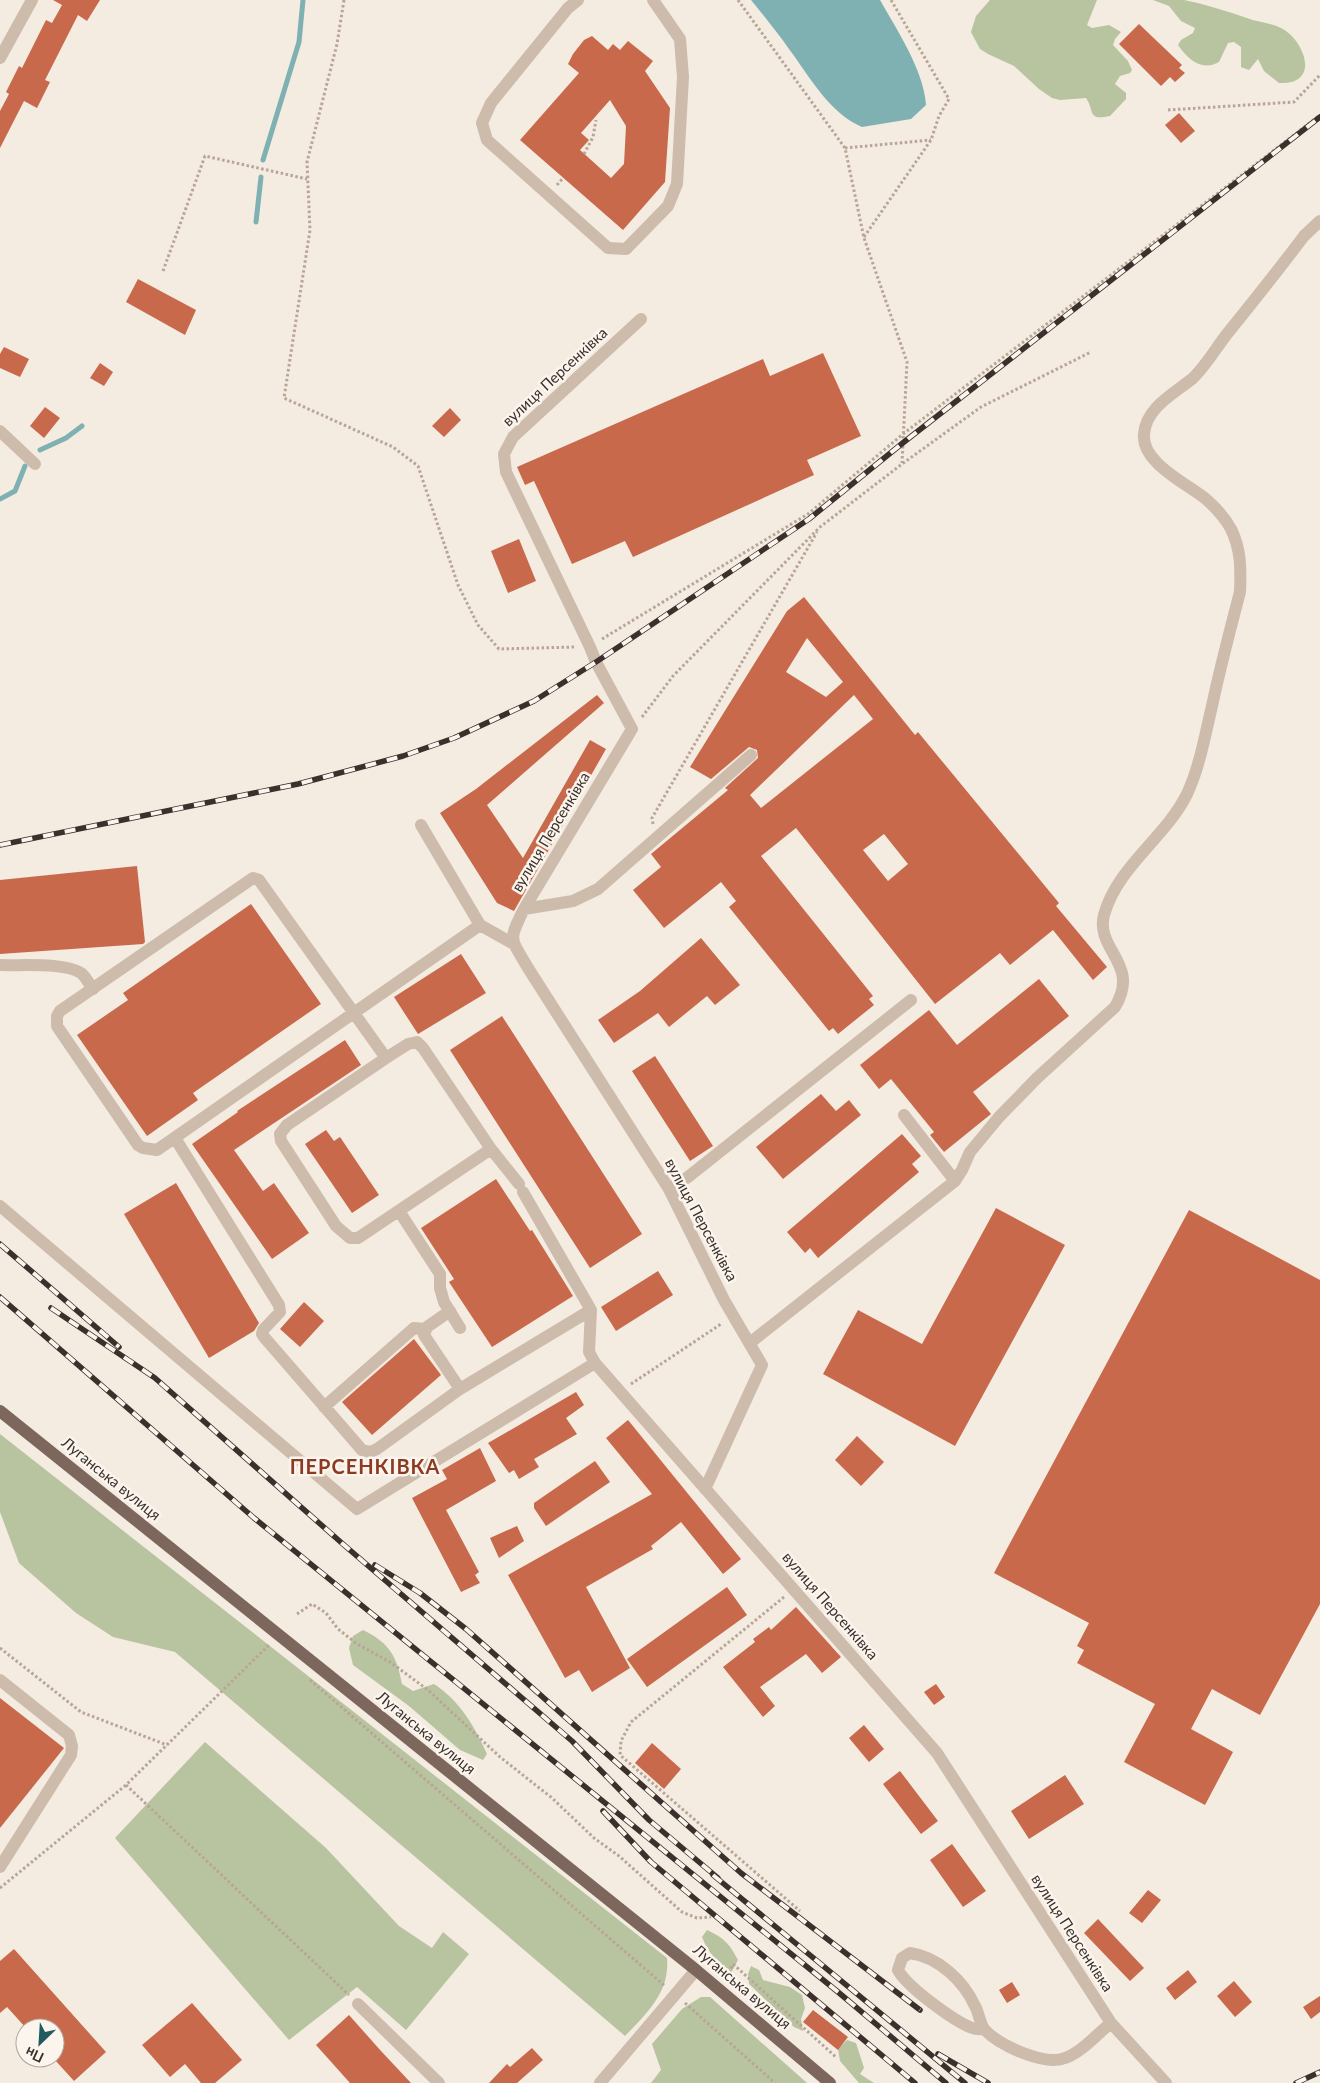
<svg xmlns="http://www.w3.org/2000/svg" width="1320" height="2083" font-family="Lato,sans-serif">
	<style>
		.green { fill: #b8c4a0 }
		.water { fill: #7fb0b2 }
		.lines { fill: none; stroke-linecap: round; stroke-linejoin: round }
		.stream { stroke: #7fb0b2; stroke-width: 5 }
		.building { fill: #c8694b; fill-rule: evenodd }
		.path { stroke: #b9a596; stroke-width: 3; stroke-dasharray: 2.5 2.5; stroke-linecap: butt }
		.minor { stroke: #cdbbac; stroke-width: 12 }
		.major { stroke: #7d675c; stroke-width: 12 }
		.rail-casing { stroke: #3b302b; stroke-width: 5.5 }
		.rail { stroke: #fbf5ee; stroke-width: 4; stroke-dasharray: 11; stroke-linecap: butt }
		.labels { text-anchor: middle; stroke-width: 5; stroke-linejoin: round; paint-order: stroke }
		.street-label { font-size: 15px; fill: #3b302b; stroke: #fbf5ee }
		.district-label { font-size: 20px; font-weight: bold; letter-spacing: 1px; fill: #8c3b22; stroke: #fbf5ee }
	</style>
	<rect width="100%" height="100%" fill="#f4ebe1"/>
	<path class="green" d="M990,0H1097L1087,25L1092,28L1109,25L1121,32L1115,39L1113,45L1128,61L1132,70L1130,73L1120,76L1115,84L1126,93V99L1110,116C1087,121 1095,111 1086,98L1060,100L1052,98L1039,89L1014,66L988,54L980,49L971,32L976,16Z
		M1153,0C1163,0 1174,0 1184,0C1205,4 1226,11 1247,18C1259,23 1271,22 1283,29C1306,43 1320,85 1279,83L1264,71L1258,59L1249,70L1241,67V47L1234,42L1228,43L1219,62C1201,72 1188,59 1178,45L1181,40L1193,33L1195,28L1181,21L1169,6Z
		M0,1434L667,1958C670,1992 647,2013 625,2036L175,1652L113,1637L76,1613L19,1563L0,1512Z
		M363,1630C390,1643 397,1657 402,1684L413,1691L434,1684C460,1701 475,1727 487,1754L483,1760L460,1750L409,1706L353,1665L349,1648L353,1636Z
		M205,1742L326,1848L399,1926L432,1948L443,1932L469,1954L406,2030L357,1987L289,2040L115,1838Z
		M707,1930C724,1938 729,1943 738,1960L731,1973C717,1963 708,1952 702,1937Z
		M751,1966L759,1970L763,1980L790,1987L802,1995L805,2008L801,2019L803,2031L794,2027L749,1984L748,1974Z
		M701,1997H710L807,2083H651L661,2070L652,2044L682,2009Z
		M847,2040L856,2043L864,2068L860,2074L874,2083H859L840,2061L838,2049Z"/>
	<path class="water" d="M751,0H880C897,30 924,71 926,105L911,119L862,127C829,113 810,77 789,49C777,32 764,16 751,0Z"/>
	<g class="lines">
		<path class="stream" d="M263,160L299,42L303,0
			M256,222L261,177
			M40,450L66,438L82,426
			M0,499L15,491L25,466"/>
	</g>
	<path class="building" d="M53,0H100L87,21L78,15L45,80L50,82L37,108L24,101L0,148V111L9,94L6,92L19,66L22,68L46,20L52,23L62,5Z
		M1139,24L1182,65L1179,68L1185,73L1175,82L1170,77L1161,86L1119,44Z
		M592,36L608,50L613,44L620,50L628,41L653,61L645,71L670,108L665,182L623,230L520,140L579,73L568,64L573,54L584,40ZM610,100L626,126L624,164L611,178L580,150L589,140L581,133Z
		M1179,113L1195,131L1181,143L1165,125Z
		M138,279L196,310L185,335L126,302Z
		M4,347L29,359L20,377L0,368V354Z
		M823,353L861,436L807,460L814,475L633,557L625,541L572,564L534,481L525,485L517,467L763,359L770,376Z
		M100,363L113,372L104,386L90,378Z
		M45,407L60,418L44,438L30,426Z
		M450,408L461,420L444,437L432,426Z
		M519,539L536,581L508,593L491,551Z
		M804,597L915,735L918,732L1059,903L1056,906L1107,967L1093,980L1053,930L1010,965L1000,953L935,1004L796,828L761,856L873,996L869,999L874,1005L838,1034L833,1028L829,1031L729,907L736,901L721,882L664,928L633,890L661,867L651,854L728,790L725,788L758,758L757,750L749,747L711,779L690,767L787,611ZM807,638L843,682L826,697L786,672ZM854,695L873,719L761,808L750,795ZM884,834L908,864L888,881L863,850Z
		M597,695L604,703L487,805L523,858L590,740L606,749L514,911L497,903L440,813L476,789Z
		M137,866L145,942L143,944L0,954V880Z
		M251,904L321,1004L193,1093L198,1100L147,1136L77,1035L128,1000L123,993Z
		M701,938L740,985L715,1005L707,996L669,1027L658,1013L614,1043L598,1020L640,991Z
		M461,954L486,993L418,1034L394,997Z
		M1039,979L1069,1016L973,1092L991,1114L944,1152L930,1135L934,1132L891,1079L879,1089L860,1065L929,1010L957,1045Z
		M502,1016L642,1234L590,1268L450,1050Z
		M345,1040L361,1065L234,1150L263,1191L274,1183L309,1233L272,1259L192,1144L238,1112L237,1111Z
		M655,1056L713,1146L690,1161L632,1071Z
		M821,1094L836,1111L849,1100L861,1115L783,1179L756,1147Z
		M326,1130L334,1141L340,1137L379,1195L352,1213L305,1144Z
		M902,1134L921,1156L912,1164L919,1172L818,1258L810,1248L805,1253L787,1232Z
		M496,1179L530,1231L532,1230L573,1296L492,1347L449,1282L454,1279L421,1228Z
		M176,1183L259,1323L254,1331L209,1358L124,1214Z
		M996,1208L1065,1245L955,1446L823,1374L858,1310L922,1344Z
		M1189,1210L1320,1280V1604L1260,1715L1212,1689L1191,1729L1233,1752L1205,1805L1124,1762L1155,1704L1077,1663L1084,1650L1077,1646L1089,1623L994,1573Z
		M658,1271L673,1295L616,1331L601,1307Z
		M304,1302L324,1321L300,1347L280,1329Z
		M414,1339L441,1375L372,1435L342,1402Z
		M576,1392L584,1405L566,1418L577,1434L534,1459L539,1467L519,1479L514,1470L509,1473L488,1443Z
		M628,1420L741,1559L723,1574L681,1522L651,1546L653,1549L586,1587L630,1668L592,1692L579,1670L565,1678L508,1575L652,1494L606,1438Z
		M857,1436L884,1462L861,1486L835,1460Z
		M480,1448L496,1481L446,1510L479,1572L475,1575L480,1583L461,1592L412,1498L447,1479L442,1470Z
		M595,1461L610,1482L546,1526L534,1508V1503Z
		M517,1526L524,1541L499,1558L490,1538Z
		M727,1587L747,1615L647,1687L627,1659Z
		M796,1607L841,1657L822,1673L806,1654L760,1687L775,1706L763,1717L723,1667L755,1642L753,1639L769,1627L771,1630Z
		M936,1684L945,1697L934,1705L924,1692Z
		M0,1698L64,1748L0,1828Z
		M864,1725L884,1749L869,1762L849,1738Z
		M652,1743L681,1769L664,1789L635,1763Z
		M900,1771L938,1821L921,1834L883,1784Z
		M1065,1775L1084,1804L1029,1839L1011,1811Z
		M952,1844L986,1891L963,1907L930,1860Z
		M1148,1890L1161,1900L1142,1923L1129,1913Z
		M1098,1919L1144,1968L1130,1981L1084,1933Z
		M14,1949L106,2052L74,2081L55,2060V2028H26L7,2007L0,2013V1961Z
		M1188,1970L1197,1982L1175,2000L1166,1988Z
		M1234,1981L1252,2002L1235,2017L1217,1996Z
		M1012,1982L1020,1995L1007,2003L999,1990Z
		M1320,1996V2012L1311,2019L1303,2007Z
		M192,2003L242,2060L215,2083H201L185,2064L170,2077L142,2045Z
		M813,2010L848,2037L838,2050L803,2022Z
		M349,2015L381,2051L411,2083H350L316,2045Z
		M532,2048L543,2060L517,2083H489L507,2064L510,2067Z"/>
	<g class="lines">
		<path class="path" d="M344,0L337,44L307,162L310,230L284,398L393,447L418,466L458,585L478,625L499,649L575,647
			M738,0L845,148L864,238L907,362L902,463
			M1168,110L1294,102L1320,75
			M845,148L931,140
			M584,154L593,137L596,120
			M557,185L563,178
			M864,237L931,140L939,116L949,99L891,0
			M163,271L205,156L307,179
			M602,639L808,514L903,434L1320,115
			M642,717L673,676L820,527L902,464L981,407L1091,352
			M653,824L652,818L817,532
			M631,1384L721,1324
			M784,1597L631,1722L621,1741L620,1755L800,1911
			M297,1614L312,1604L326,1613L338,1629L357,1644L390,1662L428,1690L500,1757L552,1798L594,1838L619,1856L682,1912L697,1918L711,1917
			M0,1648L81,1712L167,1745
			M310,1680L665,1986
			M126,1785L349,1995
			M0,1888L126,1785L269,1645
			M729,1973L733,1964L837,2058
			M685,2003L775,2083"/>
		<path class="minor" d="M578,0L568,8L491,103L482,123L487,140L608,248L626,249L668,206L677,184L683,77L680,39L653,0
			M0,58L32,0
			M641,319L513,437L504,454L506,472L590,647L596,662L632,729L524,909C508,941 510,937 528,968L669,1189L724,1300L762,1365L705,1489
			M0,431L35,464
			M421,825L480,925
			M524,909L573,901L598,889L751,755
			M0,965C21,966 64,962 81,973C86,977 89,984 93,989
			M386,1058L408,1044L417,1042L423,1048L491,1149L519,1184
			M175,1138L279,1305L280,1312L263,1330L262,1334L264,1337L362,1450L370,1452L377,1449L460,1389L591,1310
			M491,1149L358,1238H350L336,1226L281,1141L280,1134L287,1125L386,1058L259,880L253,878L60,1011L57,1016V1026L138,1145L143,1148L157,1150L480,925L514,944
			M955,1181L962,1170L970,1152L999,1117L1037,1078L1115,1007C1141,964 1095,950 1104,915C1117,867 1166,837 1187,794C1200,766 1205,735 1212,706C1220,668 1230,630 1240,592C1241,569 1241,549 1231,529C1225,518 1216,508 1207,500C1188,484 1141,463 1144,434C1146,408 1173,394 1192,379C1205,367 1216,348 1227,334C1253,302 1279,269 1304,236L1320,221
			M669,1189L688,1177L911,1000
			M523,1192L591,1310L589,1352L595,1363L937,1753L1111,2023L1166,2083
			M0,1206L357,1509L595,1363
			M399,1211L440,1274V1288L444,1302L460,1328
			M450,1311L427,1327L424,1335L460,1389
			M751,1342L955,1181L904,1115
			M324,1407L414,1328L424,1329
			M0,1680L69,1735L72,1746L71,1755L0,1867
			M358,2004L439,2083
			M984,2029C979,2029 976,2030 972,2028C954,2021 907,1987 898,1970L902,1958L910,1953C938,1957 963,1980 975,2006C979,2013 980,2025 985,2030C1000,2046 1045,2066 1065,2058C1082,2052 1097,2034 1111,2023
			M600,2083L696,1970"/>
		<path class="major" d="M0,1411L696,1970L830,2083"/>
		<g class="rail-casing">
			<path id="rail" d="M0,845L298,784L403,756L454,738L534,701L596,662L809,519L904,442L1320,117
				M0,1244L119,1347
				M0,1297L254,1518L838,1992L946,2083
				M51,1308L155,1378L344,1545L572,1741L649,1820L718,1878
				M375,1565L420,1593L466,1629L741,1873L920,2010
				M603,1811L651,1862L915,2083
				M713,1875L965,2083
				M938,2054L988,2083
				M1296,2083L1320,2072"/>
		</g>
		<use href="#rail" class="rail"/>
	</g>
	<g class="labels">
		<g class="street-label">
			<text transform="translate(555 377) rotate(-43)" y="5">вулиця Персенківка</text>
			<text transform="translate(551 832) rotate(-59)" y="5">вулиця Персенківка</text>
			<text transform="translate(701 1220) rotate(62)" y="5">вулиця Персенківка</text>
			<text transform="translate(111 1479) rotate(39)" y="5">Луганська вулиця</text>
			<text transform="translate(830 1606) rotate(49)" y="5">вулиця Персенківка</text>
			<text transform="translate(426 1733) rotate(39)" y="5">Луганська вулиця</text>
			<text transform="translate(1072 1933) rotate(57)" y="5">вулиця Персенківка</text>
			<text transform="translate(742 1987) rotate(40)" y="5">Луганська вулиця</text>
		</g>
		<g class="district-label">
			<text x="365" y="1474">ПЕРСЕНКІВКА</text>
		</g>
	</g>
	<g transform="translate(40 2043) rotate(205)"><circle r="24" fill="#fbf5ee" stroke="#aea6a0"/>
	<path d="M0-4L9 19L0 12L-9 19Z" fill="#1f5a5e"/>
	<text y="-8" font-size="14" font-weight="bold" text-anchor="middle" fill="#3b302b">Пн</text>
	</g>
</svg>
